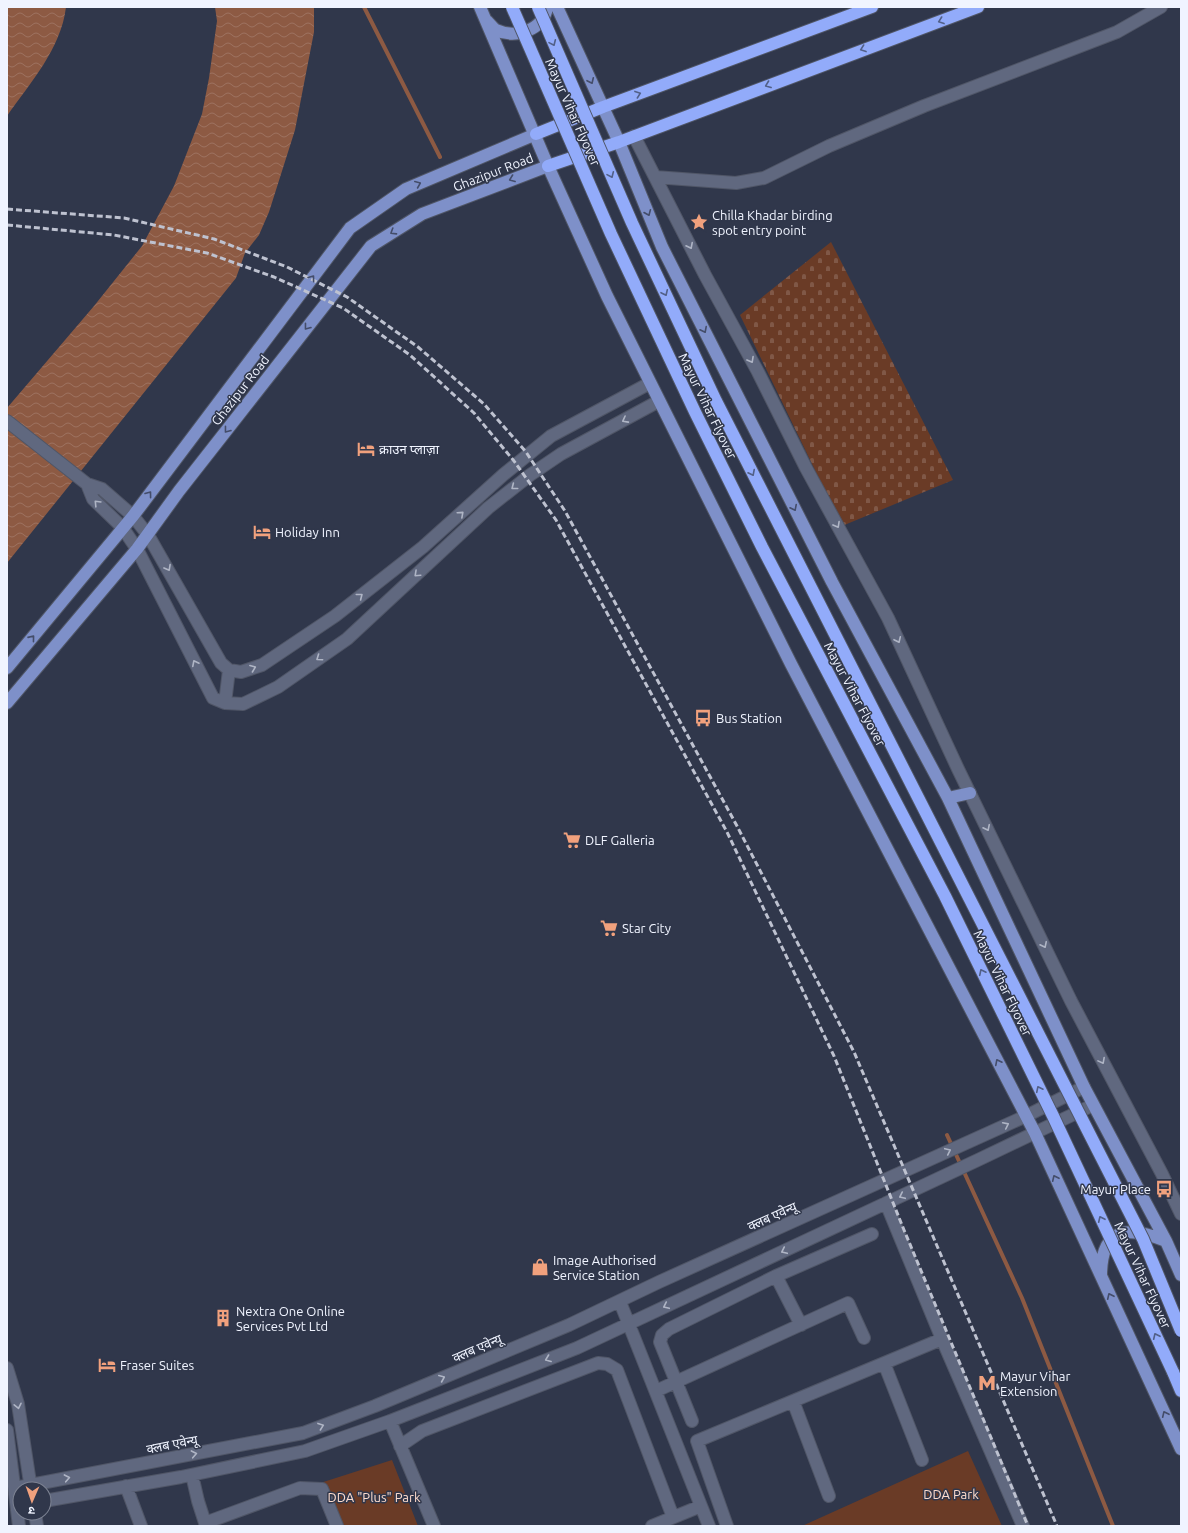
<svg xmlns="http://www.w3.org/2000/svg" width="1188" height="1533" font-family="Ubuntu,'Noto Sans Devanagari',sans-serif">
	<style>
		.green { fill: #6a3b26 }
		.cemetery { fill: url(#cemetery-stones) }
		.water { fill: url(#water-waves) }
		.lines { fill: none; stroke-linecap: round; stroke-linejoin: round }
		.stream { stroke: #8d5a43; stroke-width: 4 }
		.minor-casing { stroke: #505667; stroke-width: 14 }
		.major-casing { stroke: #505667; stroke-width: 14 }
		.highway-casing { stroke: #505667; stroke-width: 14 }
		.minor { stroke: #60687f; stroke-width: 12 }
		.major { stroke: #7e90c9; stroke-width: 12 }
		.highway { stroke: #92abfa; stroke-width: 12 }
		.rail { stroke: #bec2d0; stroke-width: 3; stroke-dasharray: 6 3; stroke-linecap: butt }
		.highway-bridge-casing { stroke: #505667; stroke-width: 14; stroke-linecap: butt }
		.highway-bridge { stroke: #92abfa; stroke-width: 12 }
		.oneway { stroke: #526088 }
		.oneway2 { stroke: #444d6a }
		.oneway3 { stroke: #afb5c5 }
		.labels { text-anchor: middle; stroke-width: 3; stroke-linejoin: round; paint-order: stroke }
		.street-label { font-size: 13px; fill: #f0f4ff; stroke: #30374b }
		.poi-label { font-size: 13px; fill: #f0f4ff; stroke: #30374b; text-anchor: start }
		.park-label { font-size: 13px; fill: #fddbcc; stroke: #30374b }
	</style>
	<defs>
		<pattern id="cemetery-stones" width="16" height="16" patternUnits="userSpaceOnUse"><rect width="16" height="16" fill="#6a3b26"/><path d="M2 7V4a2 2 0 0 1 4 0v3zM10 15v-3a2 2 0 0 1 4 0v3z" fill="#805847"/></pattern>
		<pattern id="water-waves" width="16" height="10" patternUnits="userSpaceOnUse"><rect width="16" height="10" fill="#8d5a43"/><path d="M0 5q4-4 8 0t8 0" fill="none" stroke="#9d725f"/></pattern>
	</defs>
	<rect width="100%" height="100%" fill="#30374b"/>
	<path class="green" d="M968,1451L1002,1526H802Z
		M392,1460L418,1526H332L314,1485Z"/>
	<path class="cemetery" d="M831,242L953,480L842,526L740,315Z"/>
	<path class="water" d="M7,7H66C61,49 30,83 7,116Z
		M215,7H314V32L295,130L269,212L259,235L245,253L236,278L7,563V408L94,306L142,246L174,186L202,114L209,78L217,21Z"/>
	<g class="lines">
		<path class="stream" d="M364,7L440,157
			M947,1135L1022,1298L1113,1526"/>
		<g class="minor-casing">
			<path id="minor" d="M634,136L705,275L758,372L806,468L888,618L958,769L1071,1001L1162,1174L1181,1214
				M655,177L736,183L764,178L829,146L924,106L1117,32L1161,7
				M7,421L87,484L102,489L133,516L148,535L221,663L229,670L241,672L262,665L335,616L423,547L503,475L551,436L650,383
				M87,484L93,499L122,527L137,549L213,698L225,703L243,704L278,687L347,639L488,508L530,475L561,454L659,401
				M225,703L229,670
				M886,1203L942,1339L1023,1526
				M776,1276L801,1325
				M620,1302L709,1526
				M884,1363L922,1460
				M7,1368L18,1404L31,1489
				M656,1391L848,1303L864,1338
				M793,1401L829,1496
				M390,1421L434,1526
				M692,1421L660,1342L662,1335L669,1329L776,1276L872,1234
				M7,1430L19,1526
				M400,1446L422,1431L598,1363L607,1364L617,1370L673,1517
				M192,1475L198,1501L206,1526
				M126,1486L141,1526
				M15,1488L303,1433L375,1406L569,1325L659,1282L1026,1116L1084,1087
				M44,1501L181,1477L305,1451L390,1421L577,1348L980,1159L1093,1105
				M35,1513L37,1526
				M205,1523L300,1488L322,1489L337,1526
				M652,1526L701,1506
				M727,1526L697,1441L942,1339"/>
		</g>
		<g class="major-casing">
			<path id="major" d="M480,7L548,166L607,296L791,664L1035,1133L1181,1449
				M557,7L619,142L662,247L832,582L948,798L1084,1087L1166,1241L1181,1275
				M487,21C490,24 493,28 496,30C516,39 544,30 547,7
				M7,668L133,516L350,228L406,189L536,134
				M7,703L137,549L179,491L371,246L422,214L548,166
				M948,798L970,793
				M1101,1274C1102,1226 1129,1226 1166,1241"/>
		</g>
		<g class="highway-casing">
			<path id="highway" d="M536,134L603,107L872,7
				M548,166L619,142L978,7
				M1173,1372L1181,1391"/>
		</g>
		<use href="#minor" class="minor"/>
		<use href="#major" class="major"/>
		<use href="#highway" class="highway"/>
		<path class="rail" d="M7,209L124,218L214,239L287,267L347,297L418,347L484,404L526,452L565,511L737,826L854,1052L1057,1526
			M7,225L114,235L207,253L274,277L343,308L410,355L474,413L514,461L556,520L727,832L834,1056L904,1230L1028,1526"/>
		<g class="highway-bridge-casing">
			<path id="highway-bridge" d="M512,7L611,234L695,412L762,547L945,896L1053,1116L1173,1372
				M538,7L632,223L716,401L1143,1239L1181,1331"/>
		</g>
		<use href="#highway-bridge" class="highway-bridge"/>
	</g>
	<defs><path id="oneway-chevron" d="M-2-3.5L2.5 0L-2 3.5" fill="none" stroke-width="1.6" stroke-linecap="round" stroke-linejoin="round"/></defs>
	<g class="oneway">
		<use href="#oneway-chevron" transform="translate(941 21) rotate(160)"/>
		<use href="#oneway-chevron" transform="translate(553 43) rotate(66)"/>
		<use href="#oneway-chevron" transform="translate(863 49) rotate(160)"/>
		<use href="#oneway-chevron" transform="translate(768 85) rotate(159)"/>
		<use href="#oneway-chevron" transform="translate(638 94) rotate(-20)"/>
		<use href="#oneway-chevron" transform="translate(611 175) rotate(66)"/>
		<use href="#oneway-chevron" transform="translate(665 293) rotate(65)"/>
		<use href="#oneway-chevron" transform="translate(752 473) rotate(63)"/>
		<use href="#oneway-chevron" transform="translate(982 972) rotate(-116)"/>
		<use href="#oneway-chevron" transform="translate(1039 1089) rotate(-116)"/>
		<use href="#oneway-chevron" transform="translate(1101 1219) rotate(-115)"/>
		<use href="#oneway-chevron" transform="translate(1156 1336) rotate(-115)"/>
	</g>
	<g class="oneway2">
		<use href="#oneway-chevron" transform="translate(591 81) rotate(65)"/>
		<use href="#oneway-chevron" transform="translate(512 179) rotate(159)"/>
		<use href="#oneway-chevron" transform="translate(418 184) rotate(-23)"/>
		<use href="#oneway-chevron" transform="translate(648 213) rotate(67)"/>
		<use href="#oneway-chevron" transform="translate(393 232) rotate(148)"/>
		<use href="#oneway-chevron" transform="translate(312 278) rotate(-53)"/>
		<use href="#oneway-chevron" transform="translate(307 327) rotate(128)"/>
		<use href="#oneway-chevron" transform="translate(704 330) rotate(63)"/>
		<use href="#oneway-chevron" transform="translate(227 430) rotate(128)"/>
		<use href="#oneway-chevron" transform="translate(149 494) rotate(-53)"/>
		<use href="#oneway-chevron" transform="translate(794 508) rotate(63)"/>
		<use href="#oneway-chevron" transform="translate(32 638) rotate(-51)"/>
		<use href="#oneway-chevron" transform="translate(998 1062) rotate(-117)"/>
		<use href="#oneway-chevron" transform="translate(1055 1178) rotate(-115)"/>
		<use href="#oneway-chevron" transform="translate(1110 1296) rotate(-115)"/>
		<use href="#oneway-chevron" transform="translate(1165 1414) rotate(-115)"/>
	</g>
	<g class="oneway3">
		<use href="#oneway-chevron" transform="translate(690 246) rotate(63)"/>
		<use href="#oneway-chevron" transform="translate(751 360) rotate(61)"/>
		<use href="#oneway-chevron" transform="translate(625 420) rotate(152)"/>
		<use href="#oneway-chevron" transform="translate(514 487) rotate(142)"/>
		<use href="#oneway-chevron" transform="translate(97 503) rotate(-134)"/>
		<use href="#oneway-chevron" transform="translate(461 514) rotate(-42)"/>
		<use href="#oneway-chevron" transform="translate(837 525) rotate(61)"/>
		<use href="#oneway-chevron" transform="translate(168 568) rotate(61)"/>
		<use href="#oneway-chevron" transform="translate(417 574) rotate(137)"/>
		<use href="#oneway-chevron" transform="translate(360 596) rotate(-38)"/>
		<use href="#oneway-chevron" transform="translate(898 640) rotate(65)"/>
		<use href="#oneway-chevron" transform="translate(319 658) rotate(145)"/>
		<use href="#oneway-chevron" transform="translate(195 663) rotate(-117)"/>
		<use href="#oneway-chevron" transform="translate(253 668) rotate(-21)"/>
		<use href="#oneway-chevron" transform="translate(987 828) rotate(64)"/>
		<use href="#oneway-chevron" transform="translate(1044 945) rotate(64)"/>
		<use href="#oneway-chevron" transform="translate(1102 1061) rotate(62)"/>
		<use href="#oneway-chevron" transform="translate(1006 1125) rotate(-26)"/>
		<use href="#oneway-chevron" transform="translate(948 1151) rotate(-25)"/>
		<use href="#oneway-chevron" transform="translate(902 1196) rotate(155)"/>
		<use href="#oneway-chevron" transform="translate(784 1251) rotate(155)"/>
		<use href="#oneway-chevron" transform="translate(666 1306) rotate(155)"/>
		<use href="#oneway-chevron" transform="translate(548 1359) rotate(159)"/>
		<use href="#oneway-chevron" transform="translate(442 1378) rotate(-23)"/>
		<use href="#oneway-chevron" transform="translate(18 1406) rotate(78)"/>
		<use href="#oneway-chevron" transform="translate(321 1426) rotate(-20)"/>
		<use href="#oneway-chevron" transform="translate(194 1454) rotate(-11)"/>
		<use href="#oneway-chevron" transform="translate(67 1478) rotate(-11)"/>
	</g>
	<defs>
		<g id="sight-bare" transform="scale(1.38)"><path d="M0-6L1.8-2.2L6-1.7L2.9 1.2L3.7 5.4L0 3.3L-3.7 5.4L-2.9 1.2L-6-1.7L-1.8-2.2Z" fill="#f1a17d" stroke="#30374b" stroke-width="2.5" paint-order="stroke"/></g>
		<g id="hotel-bare" transform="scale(1.38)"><path d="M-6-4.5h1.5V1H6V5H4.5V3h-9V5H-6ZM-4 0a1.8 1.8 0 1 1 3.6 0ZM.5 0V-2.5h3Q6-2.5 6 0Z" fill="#f1a17d" stroke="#30374b" stroke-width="2.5" paint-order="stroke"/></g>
		<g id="bus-bare" transform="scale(1.38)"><path d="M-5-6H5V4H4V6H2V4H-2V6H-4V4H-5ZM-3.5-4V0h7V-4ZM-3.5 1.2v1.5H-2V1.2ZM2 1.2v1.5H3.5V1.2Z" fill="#f1a17d" stroke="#30374b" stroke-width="2.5" paint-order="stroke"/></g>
		<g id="supermarket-bare" transform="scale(1.38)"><path d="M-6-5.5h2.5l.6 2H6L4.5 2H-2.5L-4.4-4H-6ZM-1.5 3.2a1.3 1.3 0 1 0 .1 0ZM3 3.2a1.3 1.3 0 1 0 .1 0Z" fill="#f1a17d" stroke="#30374b" stroke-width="2.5" paint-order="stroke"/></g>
		<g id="shop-bare" transform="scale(1.38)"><path d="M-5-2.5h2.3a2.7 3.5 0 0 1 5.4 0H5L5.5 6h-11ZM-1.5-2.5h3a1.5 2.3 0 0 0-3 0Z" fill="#f1a17d" stroke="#30374b" stroke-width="2.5" paint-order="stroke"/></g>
		<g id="building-bare" transform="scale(1.38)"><path d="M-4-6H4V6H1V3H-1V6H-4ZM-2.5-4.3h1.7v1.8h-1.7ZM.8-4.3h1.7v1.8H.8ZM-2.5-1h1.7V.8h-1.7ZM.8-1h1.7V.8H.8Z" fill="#f1a17d" stroke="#30374b" stroke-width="2.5" paint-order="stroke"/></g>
		<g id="metro-bare" transform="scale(1.38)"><path d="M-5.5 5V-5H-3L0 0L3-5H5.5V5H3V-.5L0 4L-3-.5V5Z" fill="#f1a17d" stroke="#30374b" stroke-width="2.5" paint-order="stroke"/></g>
	</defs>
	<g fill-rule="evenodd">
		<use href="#sight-bare" x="699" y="222"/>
		<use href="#hotel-bare" x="366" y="449"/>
		<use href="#hotel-bare" x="262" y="532"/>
		<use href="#bus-bare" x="703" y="718"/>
		<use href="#supermarket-bare" x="572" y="840"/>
		<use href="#supermarket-bare" x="609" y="928"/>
		<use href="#bus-bare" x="1164" y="1189"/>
		<use href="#shop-bare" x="540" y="1267"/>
		<use href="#building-bare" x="223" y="1318"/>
		<use href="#hotel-bare" x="107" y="1365"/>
		<use href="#metro-bare" x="987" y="1383"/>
	</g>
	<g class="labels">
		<g class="street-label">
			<text transform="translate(573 112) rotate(66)" y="5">Mayur Vihar Flyover</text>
			<text transform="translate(493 172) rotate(-21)" y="5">Ghazipur Road</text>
			<text transform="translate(240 390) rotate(-52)" y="5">Ghazipur Road</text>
			<text transform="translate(708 406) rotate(64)" y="5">Mayur Vihar Flyover</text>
			<text transform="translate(855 694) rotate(62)" y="5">Mayur Vihar Flyover</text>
			<text transform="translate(1003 983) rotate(64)" y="5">Mayur Vihar Flyover</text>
			<text transform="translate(772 1216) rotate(-24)" y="5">क्लब एवेन्यू</text>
			<text transform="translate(1143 1275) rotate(65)" y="5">Mayur Vihar Flyover</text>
			<text transform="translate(477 1348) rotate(-23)" y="5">क्लब एवेन्यू</text>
			<text transform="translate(172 1444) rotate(-11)" y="5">क्लब एवेन्यू</text>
		</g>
		<g class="poi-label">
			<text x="712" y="220">Chilla Khadar birding<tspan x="712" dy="15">spot entry point</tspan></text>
			<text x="379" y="454">क्राउन प्लाज़ा</text>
			<text x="275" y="537">Holiday Inn</text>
			<text x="716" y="723">Bus Station</text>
			<text x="585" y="845">DLF Galleria</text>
			<text x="622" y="933">Star City</text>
			<text x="1151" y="1194" text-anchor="end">Mayur Place</text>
			<text x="553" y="1265">Image Authorised<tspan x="553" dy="15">Service Station</tspan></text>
			<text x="236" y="1316">Nextra One Online<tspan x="236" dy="15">Services Pvt Ltd</tspan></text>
			<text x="120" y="1370">Fraser Suites</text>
			<text x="1000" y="1381">Mayur Vihar<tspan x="1000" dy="15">Extension</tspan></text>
		</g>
		<g class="park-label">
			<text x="951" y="1499">DDA Park</text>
			<text x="374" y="1502">DDA "Plus" Park</text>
		</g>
	</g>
	<rect width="1188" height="1533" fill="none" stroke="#f0f4ff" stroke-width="16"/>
	<g transform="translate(32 1501) rotate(182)"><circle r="19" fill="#30374b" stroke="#7d8393"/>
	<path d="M0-3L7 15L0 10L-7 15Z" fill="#f1a17d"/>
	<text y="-6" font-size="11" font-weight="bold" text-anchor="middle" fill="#f0f4ff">उ</text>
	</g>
</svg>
